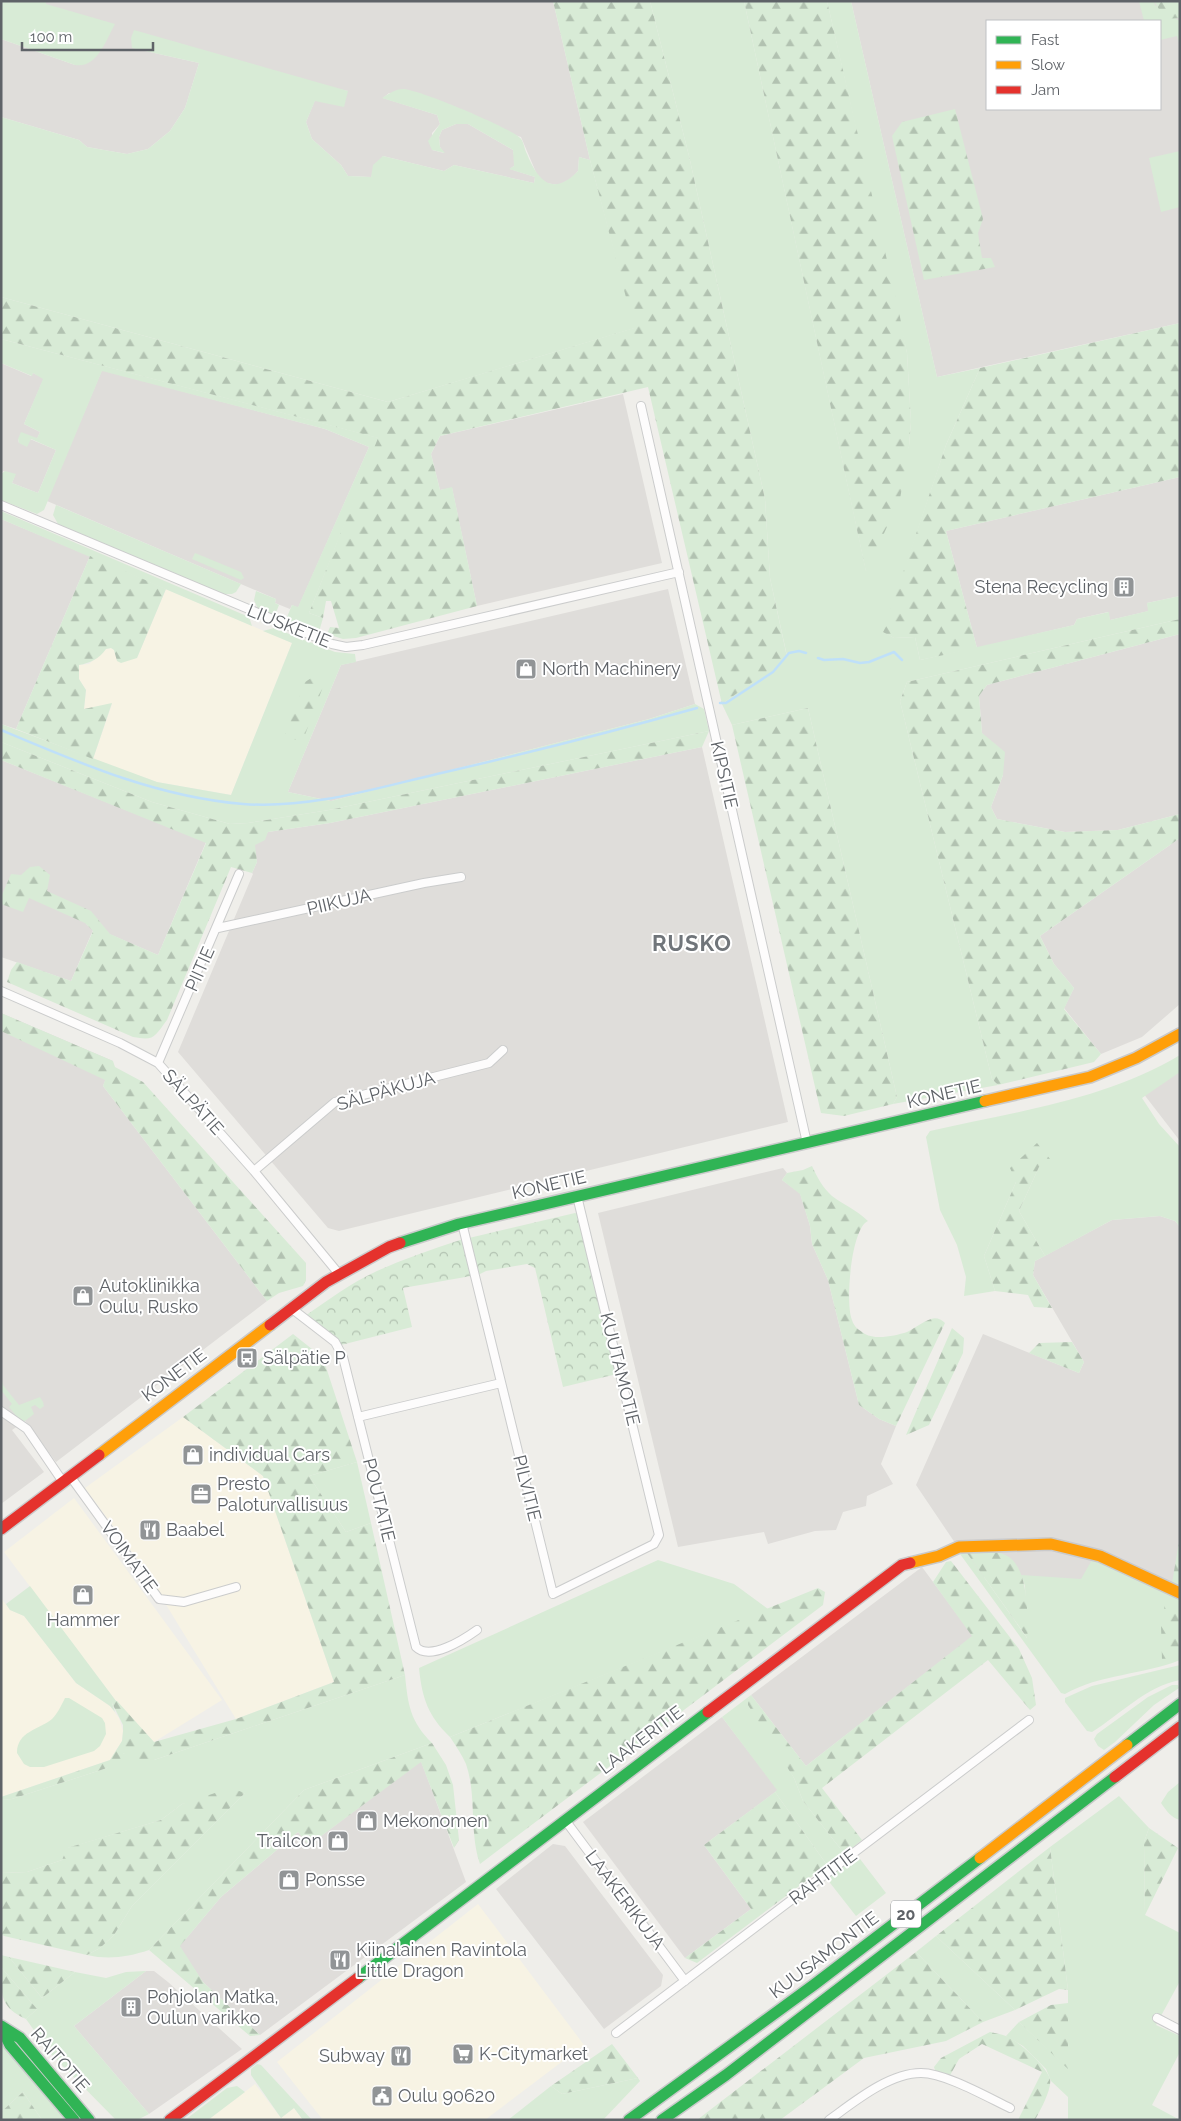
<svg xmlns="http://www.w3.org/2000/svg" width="1181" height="2121" font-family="Raleway,sans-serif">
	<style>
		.commercial { fill: #f7f3e4 }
		.industrial { fill: #dfddda; fill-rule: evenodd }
		.green { fill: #d8ebd6 }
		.forest { fill: url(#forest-firs) }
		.park { fill: url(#park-crowns) }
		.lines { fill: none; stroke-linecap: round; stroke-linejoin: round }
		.stream { stroke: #bfe0f9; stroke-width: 2.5 }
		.street-casing { stroke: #cbcccc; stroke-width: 10 }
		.fast-casing { stroke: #cacacb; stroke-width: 14 }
		.slow-casing { stroke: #cacacb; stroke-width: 14 }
		.jam-casing { stroke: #cacacb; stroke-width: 14 }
		.street { stroke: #fdfcfc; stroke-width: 8 }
		.fast { stroke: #30b455; stroke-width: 11 }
		.slow { stroke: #ff9f0a; stroke-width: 11 }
		.jam { stroke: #e5322d; stroke-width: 11 }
		.labels { text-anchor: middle; stroke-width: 4; stroke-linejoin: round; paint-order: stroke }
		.shield { fill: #fff; stroke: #8f9295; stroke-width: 1 }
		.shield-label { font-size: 16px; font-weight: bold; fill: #5f6368 }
		.poi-label { font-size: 18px; fill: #5f6368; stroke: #fff; text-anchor: start }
		.street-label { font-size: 18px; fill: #5f6368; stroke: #fff }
		.district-label { font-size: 22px; font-weight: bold; letter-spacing: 1px; fill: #70757a; stroke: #fff }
	</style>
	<defs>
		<pattern id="forest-firs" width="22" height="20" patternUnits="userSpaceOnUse" patternTransform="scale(1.25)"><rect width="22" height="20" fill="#d8ebd6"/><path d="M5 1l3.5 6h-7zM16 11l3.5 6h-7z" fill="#b2c2b1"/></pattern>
		<pattern id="park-crowns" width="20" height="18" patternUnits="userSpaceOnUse" patternTransform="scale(1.25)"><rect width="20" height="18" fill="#d8ebd6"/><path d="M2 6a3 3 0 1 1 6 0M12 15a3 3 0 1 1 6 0" fill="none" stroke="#b2c2b1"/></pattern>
	</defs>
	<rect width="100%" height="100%" fill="#efeeea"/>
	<path class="commercial" d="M166,589L292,643L231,795L157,782L93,759L112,704L84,709L86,690L79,679V665L89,664L106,649L111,648L114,650L117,660L137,658Z
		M183,1417L263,1476L334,1682L236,1719L143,1567L85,1488Z
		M74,1498L222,1700L154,1742L116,1701L4,1552Z
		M1,1598L10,1610L24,1616L76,1683L110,1706L119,1718L123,1731L122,1741L110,1760L1,1797Z
		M478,1904L584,2045L485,2120H323L277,2062Z
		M255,2084L281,2118L294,2108L303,2120H208Z"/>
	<path class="industrial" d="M46,1H553L590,160L579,157L578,171L571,179L558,185L546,183L538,177L521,137L389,93L383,98L437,115L440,124L432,133V150L444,153L440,147L439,137L442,130L456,124H468L513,150L515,161L514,166L510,169L535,177L534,183L454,165L444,171L383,156L371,177L348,176L341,165L312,139L306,122L315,100L348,91L132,48L199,63L185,108L170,131L148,149L127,154L87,147L79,140L1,117V39L75,65L45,4Z
		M851,1H1180V323L937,377ZM987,21H1160V109H987Z
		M1,363L31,376L33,373L44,378L24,424L40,432L37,439H18L19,443L30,439L56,450L38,493L12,483L15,475L3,471L1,474Z
		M102,370L325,429L369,447L298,608L292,605L290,609L275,603L276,599L47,501Z
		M623,394L662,563L477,606L452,488L440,490L431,454L440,436Z
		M1180,477V596L1147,603L1149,611L1110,620L1108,612L1077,619L1074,625L977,648L946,531Z
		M1,519L90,556L16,729L1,724Z
		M668,589L695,704L649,719L331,801L288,792L341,665Z
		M1180,634V814L1118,830L1065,832L997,819L991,807L1003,775L982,733L979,696L987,685Z
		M702,747L788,1122L339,1231L328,1228L178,1052L253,874L252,873L257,862L254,845L268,832L330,823Z
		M1,760L206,842L158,955L86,924L93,930L71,981L1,957Z
		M1180,838V1004L1142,1037L1101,1054L1064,1008L1074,988L1054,964L1040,936Z
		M1,1013L113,1061L103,1086L267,1301L56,1462L25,1421L12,1430L44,1472L1,1504Z
		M1180,1060V1141L1136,1084Z
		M783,1168L787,1173L782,1180L800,1193L810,1226L812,1244L828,1280L859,1405L879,1419L896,1426L881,1464L893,1484L867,1496L866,1506L843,1512L836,1530L815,1531L768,1544L764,1532L678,1547L598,1213Z
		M1160,1216L1175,1221L1180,1227V1609L1086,1582L978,1577L916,1485L983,1334L1079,1373L1084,1362L1033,1275L1035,1261L1112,1220Z
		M922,1567L973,1636L806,1766L751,1695Z
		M722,1717L778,1790L704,1845L751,1909L685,1958L583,1822Z
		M421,1761L466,1882L260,2035L203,1982L179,1947L221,1897L298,1832L309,1845Z
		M553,1844L565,1846L663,1975L661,1986L604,2029L496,1889Z
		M146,1971H154L168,1982L242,2049L149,2114L74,2026Z"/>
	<path class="green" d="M1,1H46V4L115,24C106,40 97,69 75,65L1,39Z
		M650,1H744L866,571L909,446L911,422L907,353L827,1H851L937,377L980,368L946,445L884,632L894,638L915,637L920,660L1074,625L1077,619L1109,612L1110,620L1148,611L1147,603L1180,596V619L907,682L900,701L992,1079L998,1085L893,1104L897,1097L808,708L732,725L722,704L787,656L770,578L765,499L689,156Z
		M1139,1H1154L1155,5L1178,20L1180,18V46L1177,36L1160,40V21H1144Z
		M134,30L348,91L344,107L315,101L306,122L312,139L341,165L348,176L371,177L373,165L383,156L444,171L454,165L534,183L535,177L509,169L514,166L513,150L468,124H456L442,130L439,137L440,147L445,153L432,150L428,141L440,124L437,115L382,98C388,94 396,89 403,89C418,89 508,127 519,137C524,140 524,149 527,154C538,181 553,197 578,171L579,157L590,160L635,328L388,402L1,297V117L79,140L87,147L127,154L148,149L170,131L185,108L199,63L132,48L131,38Z
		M1180,151V207L1161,212L1149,158Z
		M1,339L379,438L309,613L323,618L318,635L288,622L287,617L292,605L298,607L369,447L325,429L102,371L44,510L37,514L1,500V474L5,471L16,474L12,483L38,493L56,450L31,439L27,447L19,443L18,439L21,432L37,438L40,432L24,424L43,379L33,373L32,376L1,363Z
		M56,505L241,584L236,592L232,594H222L58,524L53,515Z
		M1,511L249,617L252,626L1,519Z
		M195,553L241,572L244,578L241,580L192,559Z
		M256,591L276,599L275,603L279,605L275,615L258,609L254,600Z
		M274,628L335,652L355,654L356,662L341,665L288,792L331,801L649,719L695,704L704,709L709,731L329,810L248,823L230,824L152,802L1,742V724L157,782L231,795L292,643L263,631Z
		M1180,1055V1072L1142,1098L1159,1124L1180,1147V1227L1175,1221L1160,1216L1112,1220L1045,1256L1019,1211L1039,1167L1016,1182L984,1256L995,1291L964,1296L966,1277L957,1245L940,1210L926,1137L930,1131C1013,1112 1106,1100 1180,1055Z
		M1,1377L3,1385L19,1405L40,1397L43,1402L44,1406L40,1409L35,1405L31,1407L34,1414L22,1423L9,1407L12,1404L1,1390Z
		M357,1462L371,1523L346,1532L309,1476Z
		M967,1553L1027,1638L1025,1586L1021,1575L1081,1579L1093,1558L1180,1597V1660C1143,1675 1100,1674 1065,1694L1061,1693L960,1554Z
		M658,1560L734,1584L768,1609L450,1737C428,1716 422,1698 419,1668Z
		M30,1586L116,1701L112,1703L115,1712L110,1706L76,1683L24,1616L10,1610L6,1604Z
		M1180,1665V1680C1145,1687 1121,1714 1092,1732L1087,1731L1065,1702V1698L1092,1686Z
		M405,1675C408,1705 410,1721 432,1743L304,1790L149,1950C128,1957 108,1960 87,1955L100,1948L114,1935L132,1906L245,1793L182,1804L161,1820L68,1848L62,1860L27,1872L1,1873V1800L12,1799L107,1768L124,1753L154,1760Z
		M1172,1685H1178L1179,1688L1154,1705L1115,1742L1104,1750L1098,1746L1094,1739L1097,1734L1148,1697Z
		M751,1695L748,1699L794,1778L803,1801L843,1852L827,1865L775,1792L777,1790L722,1717Z
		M65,1698H69L102,1718L105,1723L106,1734L100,1746L94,1751L44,1767H30L24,1764L17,1753C17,1731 39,1730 52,1719C58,1713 61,1706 65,1698Z
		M1180,1782V1820C1171,1818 1166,1810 1161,1803L1168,1792Z
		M1119,1796L1149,1828L1144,1842L1145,1915L1180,1933V1981L1156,2025L1180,2036V2052L1152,2105L1180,2120H1068V2097L1051,2081L1046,2069L1023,2046L1006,2036L1019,2022L1068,2068V1990L1050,1847Z
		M857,1855L886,1893L856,1916L827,1879Z
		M936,1936L1015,2010L983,2022L916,1952Z
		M1,1955L9,1957L42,1998L75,1972L106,1978L126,1972L146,1971L74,2026L149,2114L137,2120H116L51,2054L26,2019L37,2009L1,1967Z
		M1,2040L29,2077L65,2120H42L23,2092L1,2112Z
		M257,2064L261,2065L312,2120H303L294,2108L281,2118L251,2075V2069Z
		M638,2078L640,2081L603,2120H508L551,2086L562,2094Z
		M237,2086L245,2092L208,2120H185L227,2088Z"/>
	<path class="forest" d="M553,1H650L689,156L765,499L770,578L787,657L722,704L648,387L440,436L431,454L440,490L452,487L477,606L356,638L343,639L327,634L330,627L339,628L331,601H326L323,618L309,613L378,438L1,339V297L388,402L634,328L590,160Z
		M744,1H827L899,312L907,353L911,422L909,446L900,499L866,572Z
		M1154,1H1180V18L1165,19Z
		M955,109L983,219L978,233L982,258H991L995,267L924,280L892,136L902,122Z
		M1180,323V477L946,531L977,648L920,660L915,637L894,638L883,632L946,445L980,368Z
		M90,556L166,589L137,658L121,663L117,661L114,650L111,648L106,649C99,659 90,663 79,665V679L86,690L84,709L112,703L93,759L16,729Z
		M1180,619V634L987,685L979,696L982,733L1005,752L1003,775L991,807L997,819L1065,832L1118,830L1180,814V838L1040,936L1054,964L1074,988L1064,1009L1101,1054L1094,1062L998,1085L992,1079L900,701L907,682Z
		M313,677H324V684L305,735L299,740L284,738L305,682Z
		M808,708L897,1097L893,1104L844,1116L821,1113L732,725Z
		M709,731L702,747L330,823L268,832L265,840L255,845L257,862L252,873L231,867L167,1020C154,1037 155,1041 133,1037L7,982L11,970L17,962L71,981L93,931L85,923L29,898L23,912L1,904V897L11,874L21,875L30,867L39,866L50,875L47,891L91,911L110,934L158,955L206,843L1,760V742L152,802L230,824L248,823L329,810Z
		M1,1013L113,1061L115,1067L143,1082L306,1263V1280L303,1286L279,1293L267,1301L103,1086L105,1080L1,1031Z
		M1037,1143L1050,1159L1039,1167L1019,1211L1045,1256L1035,1261L1033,1275L1052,1308L1034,1307L1028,1295L995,1291L984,1256L1016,1182L1010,1168Z
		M812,1166C817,1177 823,1188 832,1196C844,1205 857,1210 868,1221C851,1228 845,1304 852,1320C854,1327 859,1330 865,1334C876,1340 895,1336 907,1332C915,1328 922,1322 931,1319C936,1317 941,1319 945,1323L896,1426L879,1419L859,1405L828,1280L812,1244L810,1226L800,1194L782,1180L787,1173L803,1170Z
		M952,1328L964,1338L963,1353L929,1425L906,1435Z
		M293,1334L317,1353L326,1367L357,1462L309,1476L346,1532L371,1523L405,1675L154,1760H133L124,1753L118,1763L107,1768L12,1799L1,1800V1797L110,1760L122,1741L123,1731V1725L112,1703L114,1701H117L154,1742L236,1719L334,1682L263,1476L183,1417Z
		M1072,1342L1084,1362L1079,1373L1029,1353L1039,1343Z
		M1180,1536V1585L1172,1583Z
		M967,1553C978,1553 993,1550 1003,1554C1030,1563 1027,1616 1028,1639Z
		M951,1561L1019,1649L1032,1678L1036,1705L1030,1710L988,1660L822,1788L862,1840L852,1848L843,1852L803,1801L794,1778L748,1705V1699L751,1695L806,1766L972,1636L933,1582L946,1562Z
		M818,1588L825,1592L823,1605L480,1864C469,1832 477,1796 466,1764C462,1755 456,1746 450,1737Z
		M1166,1599L1180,1604V1655L1162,1660L1161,1625Z
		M432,1743L446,1765L453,1785L459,1840L454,1848L421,1762L309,1845L298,1832L221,1897L180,1946L203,1982L260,2035L250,2036L149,1950L304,1790Z
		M230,1788L245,1793L132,1906L114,1935L100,1948L87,1955L4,1936L1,1934V1873L27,1872L62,1860L67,1848L161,1820L182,1804Z
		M775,1792L827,1865L697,1963L685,1958L751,1909L704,1845Z
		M1149,1828L1178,1848L1145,1915L1144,1842Z
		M1050,1847L1068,1990L1059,1989L1015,2010L936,1936Z
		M916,1952L983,2022L946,2041L864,2058L780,2120H697Z
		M9,1957L75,1972L42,1998Z
		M1,1967L37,2009L26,2019C0,2007 1,1995 1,1967Z
		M1068,2003V2069L1019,2022L1051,2005Z
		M990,2032C995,2033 1001,2034 1006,2036C1018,2040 1048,2068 1050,2079C1052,2089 1040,2111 1035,2120H1018L1042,2072L982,2044L959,2059L948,2079L937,2076L934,2067L941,2058Z
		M612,2044L638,2078L562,2094L551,2086Z
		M23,2092L42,2120H1V2112Z"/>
	<path class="park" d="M575,1213L578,1214L617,1374L563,1387L535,1268L527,1264L486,1271L478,1275L469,1238Z
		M460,1240H463L471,1276L403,1288L412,1327L341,1345L333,1337L305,1316C328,1300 351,1283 377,1271C404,1259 432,1249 460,1240Z"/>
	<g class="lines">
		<path class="stream" d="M818,658L824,660L843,659L860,663L869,662L894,652L902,660
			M720,703H726L773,672L789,653L799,651L806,653
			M1,730C79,763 157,797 243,804C309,809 373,789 437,774C524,754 611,732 697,708"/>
		<g class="street-casing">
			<path id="street" d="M641,406L807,1143
				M1,505L332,644L346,647L363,645L679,572
				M218,928L424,883L461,877
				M1,991L120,1043L158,1063L254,1171L339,1274
				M158,1063L239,874
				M254,1171L335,1102L489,1063L503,1050
				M462,1223L553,1594L654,1544L659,1535L577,1196
				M291,1308L335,1342L343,1357L416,1647C430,1661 463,1640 477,1630
				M1,1411L27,1429L63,1482
				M358,1417L501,1383
				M70,1476L159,1599L184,1602L236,1587
				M565,1820L685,1981
				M1157,2018L1180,2030
				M616,2033L1029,1720
				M829,2120C854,2102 889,2073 921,2073C945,2073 987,2097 1010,2108"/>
		</g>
		<g class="fast-casing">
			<path id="fast" d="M400,1243L459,1224L985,1101
				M1127,1745L1180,1704
				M358,1978L708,1712
				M1,2026L20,2038L89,2120
				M1,2027L10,2045L74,2120
				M629,2120L815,1984L980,1858
				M662,2120L726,2075L1115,1777"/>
		</g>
		<g class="slow-casing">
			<path id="slow" d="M985,1101L1090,1077L1136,1058L1180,1034
				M99,1455L270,1325
				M910,1563L939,1556L959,1547L1051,1544L1100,1556L1180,1593
				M980,1858L1127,1745"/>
		</g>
		<g class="jam-casing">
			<path id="jam" d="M270,1325L326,1282L389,1247L400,1243
				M1,1529L99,1455
				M708,1712L902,1565L910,1563
				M1115,1777L1180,1727
				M170,2120L358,1978"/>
		</g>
		<use href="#street" class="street"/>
		<use href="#fast" class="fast"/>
		<use href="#slow" class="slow"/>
		<use href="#jam" class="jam"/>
	</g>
	<defs>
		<g id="building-square" transform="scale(1.125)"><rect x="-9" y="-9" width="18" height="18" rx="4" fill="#919496" stroke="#fff"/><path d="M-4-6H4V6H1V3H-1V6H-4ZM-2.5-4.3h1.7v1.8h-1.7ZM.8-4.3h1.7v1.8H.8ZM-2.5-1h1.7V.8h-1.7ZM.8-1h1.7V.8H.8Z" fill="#fff"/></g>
		<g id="shop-square" transform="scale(1.125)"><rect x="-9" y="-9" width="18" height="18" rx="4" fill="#919496" stroke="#fff"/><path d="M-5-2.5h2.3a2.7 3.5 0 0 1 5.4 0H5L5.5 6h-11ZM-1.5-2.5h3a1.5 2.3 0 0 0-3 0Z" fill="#fff"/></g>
		<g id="bus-square" transform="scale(1.125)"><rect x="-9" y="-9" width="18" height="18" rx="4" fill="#919496" stroke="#fff"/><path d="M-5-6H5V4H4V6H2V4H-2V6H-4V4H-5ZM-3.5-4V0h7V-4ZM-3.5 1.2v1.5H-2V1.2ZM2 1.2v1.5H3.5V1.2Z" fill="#fff"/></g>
		<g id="office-square" transform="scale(1.125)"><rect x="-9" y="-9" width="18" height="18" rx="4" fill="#919496" stroke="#fff"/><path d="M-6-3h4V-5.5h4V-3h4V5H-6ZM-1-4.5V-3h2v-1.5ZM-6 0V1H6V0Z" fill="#fff"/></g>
		<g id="restaurant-square" transform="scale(1.125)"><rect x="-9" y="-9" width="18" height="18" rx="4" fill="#919496" stroke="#fff"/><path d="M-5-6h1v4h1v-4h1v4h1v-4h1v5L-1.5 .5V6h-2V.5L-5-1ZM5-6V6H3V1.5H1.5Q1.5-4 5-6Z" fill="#fff"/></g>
		<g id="supermarket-square" transform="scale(1.125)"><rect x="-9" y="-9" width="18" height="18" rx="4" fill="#919496" stroke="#fff"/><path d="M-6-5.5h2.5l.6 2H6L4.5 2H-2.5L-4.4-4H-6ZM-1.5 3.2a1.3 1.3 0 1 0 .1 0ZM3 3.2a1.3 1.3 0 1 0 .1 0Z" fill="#fff"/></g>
		<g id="civic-square" transform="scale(1.125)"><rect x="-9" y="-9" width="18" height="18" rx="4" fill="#919496" stroke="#fff"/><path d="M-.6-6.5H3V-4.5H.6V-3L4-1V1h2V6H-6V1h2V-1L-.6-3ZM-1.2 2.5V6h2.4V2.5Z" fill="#fff"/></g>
	</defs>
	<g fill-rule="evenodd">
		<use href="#building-square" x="1124" y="587"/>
		<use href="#shop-square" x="526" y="669"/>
		<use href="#shop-square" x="83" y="1296"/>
		<use href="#bus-square" x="247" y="1358"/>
		<use href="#shop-square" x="193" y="1455"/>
		<use href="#office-square" x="201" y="1494"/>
		<use href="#restaurant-square" x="150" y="1530"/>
		<use href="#shop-square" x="83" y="1595"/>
		<use href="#shop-square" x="367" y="1821"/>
		<use href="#shop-square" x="338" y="1841"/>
		<use href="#shop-square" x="289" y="1880"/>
		<use href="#restaurant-square" x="340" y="1960"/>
		<use href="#building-square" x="131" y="2007"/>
		<use href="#supermarket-square" x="463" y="2054"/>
		<use href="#restaurant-square" x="401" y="2056"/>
		<use href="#civic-square" x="382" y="2096"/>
	</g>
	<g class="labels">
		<rect class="shield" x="891" y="1900.5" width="30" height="27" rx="4"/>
		<g class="shield-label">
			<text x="906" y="1920">20</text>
		</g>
		<g class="poi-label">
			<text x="1108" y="593" text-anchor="end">Stena Recycling</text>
			<text x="542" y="675">North Machinery</text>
			<text x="99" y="1292">Autoklinikka<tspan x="99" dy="21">Oulu, Rusko</tspan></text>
			<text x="263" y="1364">Sälpätie P</text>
			<text x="209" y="1461">individual Cars</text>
			<text x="217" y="1490">Presto<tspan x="217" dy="21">Paloturvallisuus</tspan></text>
			<text x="166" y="1536">Baabel</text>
			<text x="83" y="1626" text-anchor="middle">Hammer</text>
			<text x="383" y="1827">Mekonomen</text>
			<text x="322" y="1847" text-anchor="end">Trailcon</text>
			<text x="305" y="1886">Ponsse</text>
			<text x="356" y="1956">Kiinalainen Ravintola<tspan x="356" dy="21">Little Dragon</tspan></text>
			<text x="147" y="2003">Pohjolan Matka,<tspan x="147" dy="21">Oulun varikko</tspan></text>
			<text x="479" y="2060">K-Citymarket</text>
			<text x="385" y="2062" text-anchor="end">Subway</text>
			<text x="398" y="2102">Oulu 90620</text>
		</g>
		<g class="street-label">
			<text transform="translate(289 626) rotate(22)" y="6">LIUSKETIE</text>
			<text transform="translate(724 775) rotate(77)" y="6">KIPSITIE</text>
			<text transform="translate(339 902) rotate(-13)" y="6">PIIKUJA</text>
			<text transform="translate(200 969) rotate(-66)" y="6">PIITIE</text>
			<text transform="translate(386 1091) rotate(-16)" y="6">SÄLPÄKUJA</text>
			<text transform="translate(944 1094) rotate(-13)" y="6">KONETIE</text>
			<text transform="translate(193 1102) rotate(48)" y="6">SÄLPÄTIE</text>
			<text transform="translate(549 1185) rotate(-13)" y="6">KONETIE</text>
			<text transform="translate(620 1369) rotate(76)" y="6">KUUTAMOTIE</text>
			<text transform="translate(174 1375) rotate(-37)" y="6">KONETIE</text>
			<text transform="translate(527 1488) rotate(76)" y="6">PILVITIE</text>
			<text transform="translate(379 1500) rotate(76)" y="6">POUTATIE</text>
			<text transform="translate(129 1557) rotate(54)" y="6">VOIMATIE</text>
			<text transform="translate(641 1740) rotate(-37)" y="6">LAAKERITIE</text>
			<text transform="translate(823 1877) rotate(-37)" y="6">RAHTITIE</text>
			<text transform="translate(625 1900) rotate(53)" y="6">LAAKERIKUJA</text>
			<text transform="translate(824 1955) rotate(-37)" y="6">KUUSAMONTIE</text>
			<text transform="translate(60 2060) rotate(49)" y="6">RAITOTIE</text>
		</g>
		<g class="district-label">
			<text x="692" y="951">RUSKO</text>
		</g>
	</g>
	<rect width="1181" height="2121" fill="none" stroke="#5f6368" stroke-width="5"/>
	<rect x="986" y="20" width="175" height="90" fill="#ffffff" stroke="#bfc1c3"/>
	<rect x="996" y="36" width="25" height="8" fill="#30b455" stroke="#bfc1c3"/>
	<text x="1031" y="45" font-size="15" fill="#5f6368">Fast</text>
	<rect x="996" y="61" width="25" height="8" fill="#ff9f0a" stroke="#bfc1c3"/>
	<text x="1031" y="70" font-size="15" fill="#5f6368">Slow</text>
	<rect x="996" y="86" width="25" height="8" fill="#e5322d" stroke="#bfc1c3"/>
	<text x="1031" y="95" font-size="15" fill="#5f6368">Jam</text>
	<path d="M22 42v8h131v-8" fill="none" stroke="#5f6368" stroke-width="2.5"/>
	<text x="30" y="42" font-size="15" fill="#5f6368" stroke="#ffffff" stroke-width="4" paint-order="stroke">100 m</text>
</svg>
